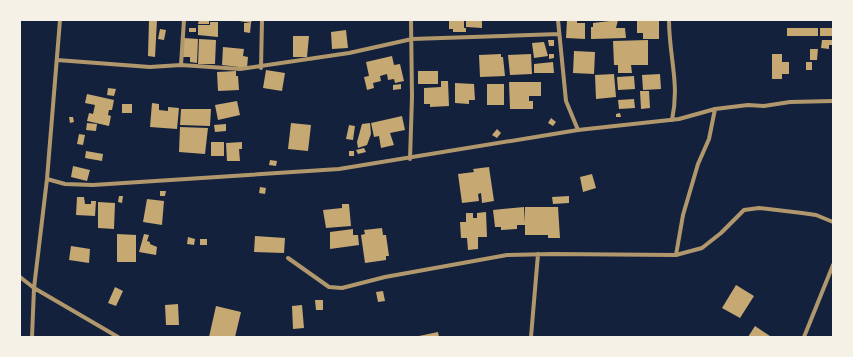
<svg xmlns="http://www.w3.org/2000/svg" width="853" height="357" font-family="'Noto Serif',serif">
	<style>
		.building { fill: #c6a872 }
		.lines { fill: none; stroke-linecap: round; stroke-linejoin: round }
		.minor { stroke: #b1986c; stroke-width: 4 }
	</style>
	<rect width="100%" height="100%" fill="#14213d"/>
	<path class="building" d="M149,20H157L155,57L148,56Z
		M199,20H209V24H198Z
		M239,20H252L251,23L239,21Z
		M449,20H464V28H466V32H453V29H449Z
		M466,20H482V28L466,27Z
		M567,20H577V23H585V39L566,38Z
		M618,20L616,28H625L626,38L591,39V27H593V23Z
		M637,20H659V39H643V33H637Z
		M210,22H218V37L198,35V25H210Z
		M244,23H251L250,33L244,32Z
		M189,28H196V32H189Z
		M787,28H818V36H787Z
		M820,28H833V36H820Z
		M160,29L166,30L164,40L158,39Z
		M346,30L348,48L332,49L331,32Z
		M293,36H309L307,57H293Z
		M184,38L198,39L197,63L190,62V57H183Z
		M199,39L216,40L215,64H198Z
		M548,40H554V46H549Z
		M648,40V65H631L632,73H618V65H614L613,41Z
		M822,40H832V45H829V49L821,48Z
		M544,42L548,56L534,58L532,43Z
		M223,47L244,49L243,56L248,57L247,68L222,65Z
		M810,49H818L817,60H810Z
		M574,51L595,52L594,74L573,73Z
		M501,54V57H503L505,76L480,77L479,55Z
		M531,54L532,74L510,75L508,55Z
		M549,54H554V58L549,59Z
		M772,54H782V62H789V74H782V79H772Z
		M392,56L394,65L400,64L404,81L395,83L394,79L388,80L387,74L380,76L381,81L373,83L374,88L367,90L364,77L369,76L366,62Z
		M553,62L554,73H534V64Z
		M806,62H812V70H806Z
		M266,70L285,73L282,91L263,88Z
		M236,71V76H238L239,90L218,91L217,72Z
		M418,71H438V84H418Z
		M614,74L616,97L596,99L595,75Z
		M660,74L661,89L643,90L642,75Z
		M634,76L635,89L618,90L617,77Z
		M441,81H448L449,106L430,107V104H424V88L441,87Z
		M509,82H541V96H529V101H533V109H510Z
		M455,83L474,84L475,100H469V104L455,103Z
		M401,84V89L393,90V85Z
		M487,84H504V105H487Z
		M108,88L116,89L114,96L107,95Z
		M640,91H649L650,108L641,109Z
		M87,94L114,100L112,110H109L108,115L111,116L109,126L87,121L89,113L93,114L95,105L85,103Z
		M634,99L635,108L619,109L618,100Z
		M237,101L240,115L218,120L215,105Z
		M152,103L159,104V110L168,111V107L179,108L177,129L150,127Z
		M122,104H132V113H122Z
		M181,109H211L210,126L180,125Z
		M620,113L621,117H616V114Z
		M402,116L405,130L390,133L394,145L381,148L379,136L374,137L371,123Z
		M69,117H73L74,122L70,123Z
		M551,118L556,122L553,126L548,123Z
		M87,123L97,124L96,131L86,130Z
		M291,123L311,125L308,151L288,149Z
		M370,123L371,134L367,145L358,148L357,142L362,124Z
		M226,124V131L215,132L214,125Z
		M349,125L355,126L353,140L346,139Z
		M180,127L208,128L205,154L179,152Z
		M497,129L501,133L497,138L492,135Z
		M79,134L85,135L83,145L77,144Z
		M211,142H224V156H211Z
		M242,142V149H239L240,161H227L226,143Z
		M364,148L366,152L358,154L356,150Z
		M86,151L103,154L102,161L85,158Z
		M349,151H354V156H349Z
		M270,160L277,161L276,166L269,165Z
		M73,166L90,170L87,181L71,177Z
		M489,167L494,201L482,203L481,193L478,194L479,201L462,203L458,174L474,172L473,169Z
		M592,174L596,188L583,192L580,177Z
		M260,187L266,188L265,194L259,193Z
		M160,191H166L165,196H160Z
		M119,196H123L122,203L118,202Z
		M569,196V203L553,204L552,197Z
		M77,197H84L85,204H91V201H96L95,216L76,215Z
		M147,199L164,201L162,225L143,222Z
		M98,202L115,203L114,229L98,228Z
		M342,204H349L351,226L326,228L323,210L342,208Z
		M524,207L525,223V207H558L560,238H548V235H525V225H517V229L501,230V227H495L493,210Z
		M486,212L487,237H478V249L468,250L467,238H461L460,222H466V213H473V218H477V213Z
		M382,228L383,235H386L389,256H386V260L365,263L361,235L365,234L364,230Z
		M353,229V235H358L359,245L330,249V232Z
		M117,234L136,235V262H117Z
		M144,234L149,235L147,241L150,242V244L157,247L156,255L139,252Z
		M255,236L285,238L284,253L254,252Z
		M188,237L195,239L194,245L187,244Z
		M200,239H207V245H200Z
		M71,246L90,249L89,263L69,260Z
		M736,285L754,296L740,318L722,308Z
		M115,287L123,291L116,306L108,303Z
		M383,291L385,301L378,302L376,292Z
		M315,300H323V310H316Z
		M178,304L179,325H166L165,305Z
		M302,305L304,328L293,329L292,306Z
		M216,306L241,312L235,337H209Z
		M755,326L770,336L769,337H748Z
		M438,332L439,337H419V336Z"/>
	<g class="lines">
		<path class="minor" d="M558,20L566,101L578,130
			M669,20C669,57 680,83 672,120
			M57,60L150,67L181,65L240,69L349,53L412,39L559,34
			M181,65L184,20
			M261,68L262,20
			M410,159L412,97L411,20
			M47,179L65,184L93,185L339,169L578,130L679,119L715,109L748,105L764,106L790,102L833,101
			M676,255L683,215L698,164L709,139L715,109
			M288,258L329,287L342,288L385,277L507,255L553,254L676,255L702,248L721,233L744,210L759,208L802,213L816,215L833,222
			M20,277L34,288L118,337
			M32,337L34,288L47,179L60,20
			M531,337L538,254
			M804,337L833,265"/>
	</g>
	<rect width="853" height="357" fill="none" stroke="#f6f1e7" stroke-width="42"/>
</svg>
